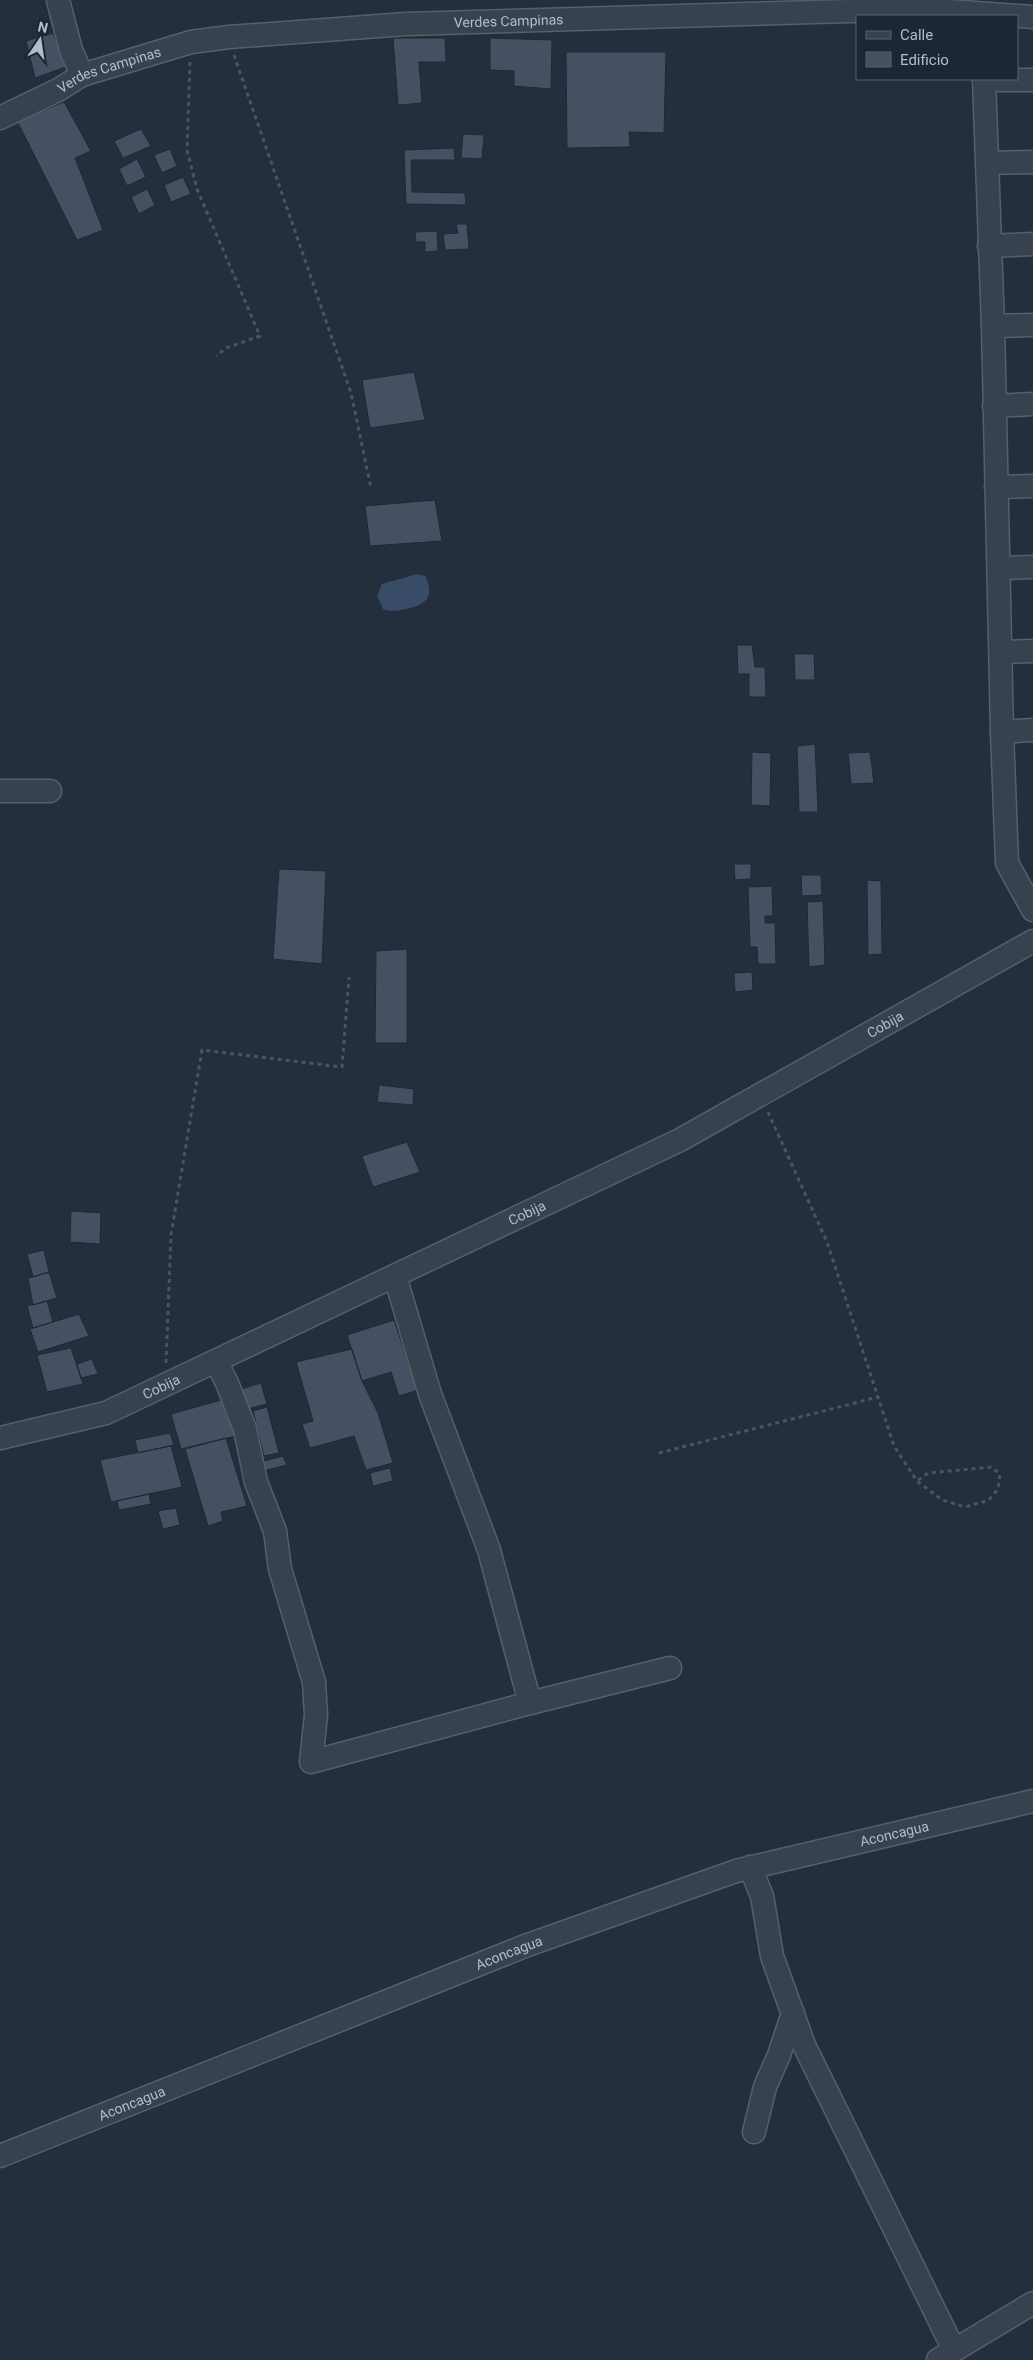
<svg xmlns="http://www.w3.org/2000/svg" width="1033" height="2360" font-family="Roboto,sans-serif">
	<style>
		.water { fill: #394c67 }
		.building { fill: #455162; stroke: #1f2835 }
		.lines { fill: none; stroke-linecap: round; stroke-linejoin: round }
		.minor-casing { stroke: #565f6c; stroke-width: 25 }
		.path { stroke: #44595c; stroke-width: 3; stroke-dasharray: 4 4; stroke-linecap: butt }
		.minor { stroke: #38414e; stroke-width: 22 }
		.labels { text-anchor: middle; stroke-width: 5; stroke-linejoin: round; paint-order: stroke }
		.street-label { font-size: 14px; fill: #b4bcc9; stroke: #1d2633 }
	</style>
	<rect width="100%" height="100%" fill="#242f3e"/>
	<path class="water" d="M417,574L425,576C434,593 429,603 411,608C400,610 393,613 383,609L377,596L382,584Z"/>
	<path class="building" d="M53,33L66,67L35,78L26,41Z
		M393,38H445L446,62H419L422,103L398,105Z
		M490,38L552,40L551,89L514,86V71L490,70Z
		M566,52H666L664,133L629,132L630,147L567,148Z
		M64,102L91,151L75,158L103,230L77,240L17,121Z
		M141,129L151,146L123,158L114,141Z
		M463,134L484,135L482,159L461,158Z
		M454,148L455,160H411L412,192L465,193L466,205L406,204L404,150Z
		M170,149L177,166L162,173L154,155Z
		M137,159L146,177L127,186L119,169Z
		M183,177L191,194L171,202L164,185Z
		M147,189L155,205L139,214L131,197Z
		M456,224H467L469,249L445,250L443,234L458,233Z
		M437,231L438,251L425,252V242H416L415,232Z
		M414,372L425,420L370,428L362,380Z
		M435,500L442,541L370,546L365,506Z
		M737,645H752L755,667H765L766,697H749V674H738Z
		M794,654H814L815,680H795Z
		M815,744L818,812H799L797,746Z
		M752,752L771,753L770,806L751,805Z
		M870,752L874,783L851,784L848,753Z
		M734,864H751V879L735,880Z
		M279,869L326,871L322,964L273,959Z
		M801,875H821L822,895L802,896Z
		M867,880L881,881L882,954L868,955Z
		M772,886L773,916H765V923H775L776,964H758L757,947H750L748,887Z
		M823,901L825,965L809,967L807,902Z
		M407,949V1043H375L376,951Z
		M752,972L753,990L735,992L734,973Z
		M379,1085L414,1089L413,1105L377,1102Z
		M407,1142L420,1172L373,1187L362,1156Z
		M71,1211L101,1213L100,1244L70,1242Z
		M44,1250L49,1272L33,1277L27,1254Z
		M49,1272L57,1298L33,1305L28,1278Z
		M47,1301L53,1322L33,1328L27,1306Z
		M79,1314L89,1336L38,1352L30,1329Z
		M394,1320L418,1390L399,1396L391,1372L362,1381L347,1335Z
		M71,1348L83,1384L47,1392L37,1355Z
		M352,1349L362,1381L378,1413L393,1463L366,1470L354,1436L310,1448L302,1424L313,1421L296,1362Z
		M92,1359L98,1374L81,1378L77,1364Z
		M261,1383L267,1404L247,1409L241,1389Z
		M225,1399L236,1436L181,1449L171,1414Z
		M267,1407L279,1453L264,1456L253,1411Z
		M170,1433L174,1445L138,1453L135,1440Z
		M226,1438L247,1506L221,1512L223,1521L208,1526L185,1449Z
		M171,1446L182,1487L111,1502L100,1460Z
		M283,1456L287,1465L263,1471L260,1462Z
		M390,1468L393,1481L373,1486L370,1473Z
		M149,1494L151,1504L119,1510L117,1501Z
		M176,1508L180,1525L163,1529L158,1511Z"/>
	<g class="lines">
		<g class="minor-casing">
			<g id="minor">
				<path d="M58,0L71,50L82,75"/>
				<path d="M984,79L993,326L1002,732L1007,863L1033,910"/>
				<path d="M984,80H1033"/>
				<path id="s1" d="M0,118L58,90L82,75L191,42L229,37L406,24L920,9L1033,17"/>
				<path d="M988,163L1033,162"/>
				<path d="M989,246L1033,244"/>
				<path d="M993,326L1033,325"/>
				<path d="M994,406L1033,404"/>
				<path d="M996,487L1033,486"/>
				<path d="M1000,568L1033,567"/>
				<path d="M1001,652L1033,651"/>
				<path d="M1002,732L1033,730"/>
				<path d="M0,791H50"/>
				<path d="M216,1361L227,1383L245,1429L256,1482L275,1531L280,1569L314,1682L316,1715L311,1762L530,1703L489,1550L430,1394L395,1276"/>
				<path id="s2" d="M0,1438L106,1413L680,1140L1033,941"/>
				<path d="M530,1703L670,1668"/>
				<path d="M750,1867L762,1896L772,1956L804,2045L954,2350"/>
				<path d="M754,2132L765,2087L779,2055L793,2013"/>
				<path id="s3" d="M0,2156L525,1946L736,1871L1033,1801"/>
				<path d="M938,2360L1033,2303"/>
			</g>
		</g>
		<path class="path" d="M234,55L351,393L371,488
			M190,62L187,150L197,189L260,336L226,348L216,356
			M768,1112L827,1242L894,1446L917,1481L942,1500L965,1507L989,1500L998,1489L1000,1475L992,1467L928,1473L917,1481
			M166,1363L171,1235L202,1050L342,1067L349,977
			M659,1453L878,1397"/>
		<use href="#minor" class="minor"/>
	</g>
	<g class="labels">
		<g class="street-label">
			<text dy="5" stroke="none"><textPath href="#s1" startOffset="525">Verdes Campinas</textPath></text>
			<text dy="5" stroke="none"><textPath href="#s1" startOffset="120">Verdes Campinas</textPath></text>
			<text dy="5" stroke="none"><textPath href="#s2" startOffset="980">Cobija</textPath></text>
			<text dy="5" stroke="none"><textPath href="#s2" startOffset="575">Cobija</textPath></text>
			<text dy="5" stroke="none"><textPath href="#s2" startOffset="170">Cobija</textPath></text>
			<text dy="5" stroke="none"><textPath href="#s3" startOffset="952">Aconcagua</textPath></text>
			<text dy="5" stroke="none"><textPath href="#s3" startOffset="548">Aconcagua</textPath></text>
			<text dy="5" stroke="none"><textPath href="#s3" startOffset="142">Aconcagua</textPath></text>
		</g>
	</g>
	<rect x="856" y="15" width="162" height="65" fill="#1d2633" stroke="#59626f"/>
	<rect x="866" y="31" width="25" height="8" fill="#38414e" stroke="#59626f"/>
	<text x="900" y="40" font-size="15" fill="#b4bcc9">Calle</text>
	<rect x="866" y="52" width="25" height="15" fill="#455162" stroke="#59626f"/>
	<text x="900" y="65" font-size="15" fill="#b4bcc9">Edificio</text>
	<g transform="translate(40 40) rotate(13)" stroke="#1d2633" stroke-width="4" paint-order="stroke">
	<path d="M0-4L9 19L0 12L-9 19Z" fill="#b4bcc9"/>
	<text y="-8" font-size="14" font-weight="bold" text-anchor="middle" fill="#b4bcc9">N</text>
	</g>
</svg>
